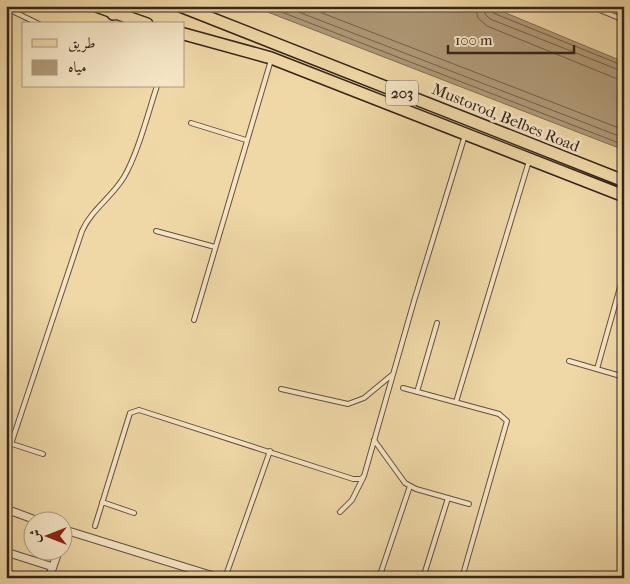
<svg xmlns="http://www.w3.org/2000/svg" width="630" height="584" font-family="'IM FELL French Canon',Amiri,serif">
	<style>
		.water { fill: #b09a77; stroke: #7f6b53 }
		.lines { fill: none; stroke-linecap: round; stroke-linejoin: round }
		.shore { stroke: #725f4a; stroke-width: 1 }
		.lane-casing { stroke: #64513e; stroke-width: 6 }
		.street-casing { stroke: #64513e; stroke-width: 9 }
		.primary-casing { stroke: #35241c; stroke-width: 14 }
		.lane { stroke: #f5e5c5; stroke-width: 4 }
		.street { stroke: #f5e5c5; stroke-width: 7 }
		.primary { stroke: #efd7a6; stroke-width: 11 }
		.labels { text-anchor: middle; stroke-width: 5; stroke-linejoin: round; paint-order: stroke }
		.shield { fill: #f5e5c5; stroke: #6f5e4f; stroke-width: 1 }
		.shield-label { font-size: 15px; font-weight: bold; fill: #35241c }
		.street-label { font-size: 16px; fill: #35241c; stroke: #f5e5c5 }
	</style>
	<rect width="100%" height="100%" fill="#efd7a6"/>
	<filter id="stains"><feTurbulence type="fractalNoise" baseFrequency=".004" numOctaves="4"/><feColorMatrix values="0 0 0 0 .2 0 0 0 0 .09 0 0 0 0 .02 0 0 0 .5 -.17"/></filter>
	<radialGradient id="worn" r=".72"><stop offset=".6" stop-color="#630" stop-opacity="0"/><stop offset="1" stop-color="#630" stop-opacity=".3"/></radialGradient>
	<path class="water" d="M252,6H489L624,62V150Z"/>
	<g class="lines">
		<path class="shore" d="M266,6L624,145
			M283,6L624,138
			M304,6L624,130
			M475,6L478,18L487,26L615,78L624,80
			M483,6L485,14L490,19L624,72
			M489,6L493,13L624,66"/>
		<g class="lane-casing">
			<path id="lane" d="M590,6L624,20
				M6,8L39,24
				M191,123L246,140
				M156,231L215,247
				M194,320L271,60
				M569,361L624,377
				M597,369L624,273
				M403,388L499,414L507,421L462,578
				M281,389L348,404L364,398L393,374
				M417,392L437,323
				M456,402L529,161
				M374,440L405,483L416,489L469,504
				M6,442L43,454
				M11,444L82,231C92,209 112,197 124,177C138,153 148,113 157,86
				M102,502L134,513
				M340,512L352,500L363,478
				M95,526L130,413L139,410L353,479H361L364,476L414,301L465,135
				M225,578L270,451
				M379,578L410,486
				M423,578L448,498"/>
		</g>
		<g class="street-casing">
			<path id="street" d="M6,509L41,522
				M62,529L220,578
				M62,539L66,530
				M6,552L53,567
				M49,578L58,552"/>
		</g>
		<g class="primary-casing">
			<path id="primary" d="M96,6L147,24
				M180,6L624,181
				M113,14L123,12L130,6
				M184,34L271,58L624,196"/>
		</g>
		<use href="#lane" class="lane"/>
		<use href="#street" class="street"/>
		<use href="#primary" class="primary"/>
	</g>
	<g class="labels">
		<rect class="shield" x="386" y="80.5" width="32" height="25" rx="4"/>
		<g class="shield-label">
			<text x="402" y="98">203</text>
		</g>
		<g class="street-label">
			<text transform="translate(506 117) rotate(22)" y="6">Mustorod, Belbes Road</text>
		</g>
	</g>
	<rect width="630" height="584" fill="none" stroke="#efd7a6" stroke-width="25"/>
	<rect x="8" y="8" width="615" height="569" fill="none" stroke="#35241c" stroke-width="2.5"/>
	<rect x="12" y="12" width="605" height="559" fill="none" stroke="#35241c"/>
	<rect x="22" y="22" width="162" height="65" fill="#f5e5c5" stroke="#a89881"/>
	<rect x="32" y="39" width="25" height="8" fill="#efd7a6" stroke="#a89881"/>
	<text x="68" y="48" font-size="15" fill="#35241c">طريق</text>
	<rect x="32" y="60" width="25" height="15" fill="#b09a77" stroke="#a89881"/>
	<text x="68" y="72" font-size="15" fill="#35241c">مياه</text>
	<g transform="translate(48 536) rotate(270)"><circle r="24" fill="#f5e5c5" stroke="#a89881"/>
	<path d="M0-4L9 19L0 12L-9 19Z" fill="#8f2418"/>
	<text y="-8" font-size="14" font-weight="bold" text-anchor="middle" fill="#35241c">ش</text>
	</g>
	<path d="M448 45v8h126v-8" fill="none" stroke="#35241c" stroke-width="2.5"/>
	<text x="455" y="45" font-size="15" fill="#35241c" stroke="#f5e5c5" stroke-width="4" paint-order="stroke">100 m</text>
	<rect width="100%" height="100%" filter="url(#stains)"/>
	<rect width="100%" height="100%" fill="url(#worn)"/>
</svg>
